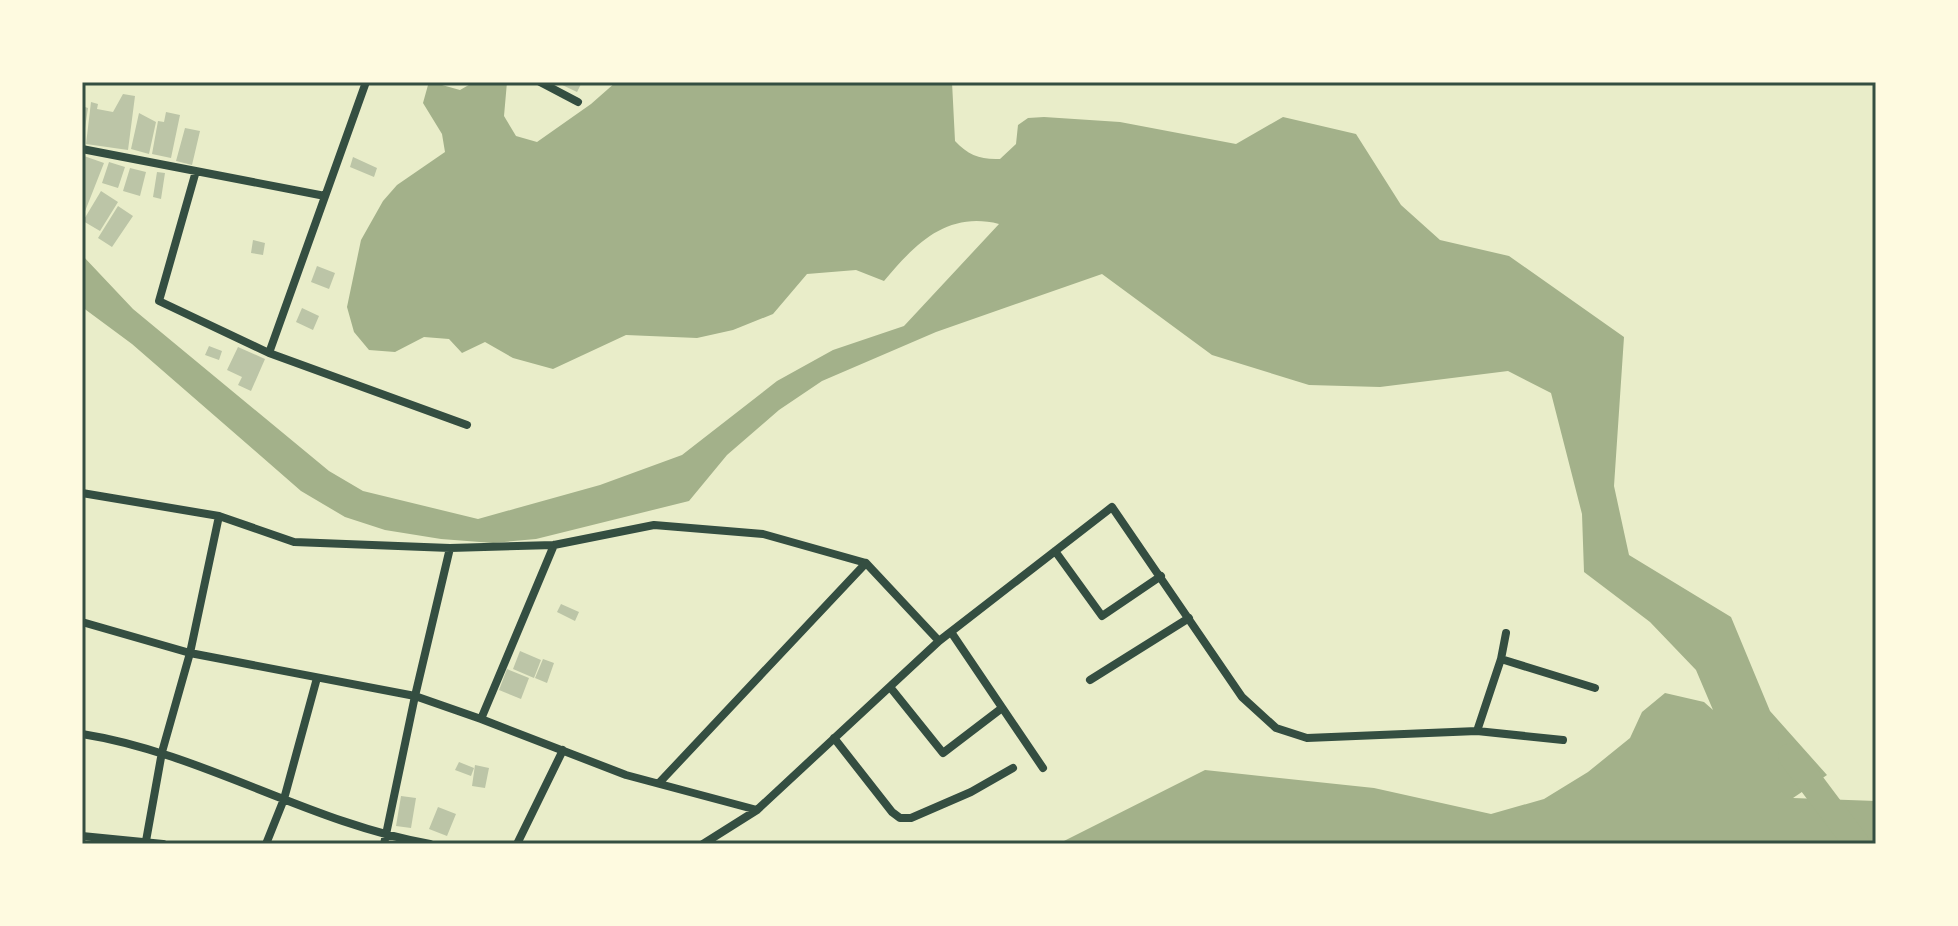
<svg xmlns="http://www.w3.org/2000/svg" width="1958" height="926" font-family="'Fira Sans Condensed',sans-serif">
	<style>
		.water { fill: #a3b18a }
		.lines { fill: none; stroke-linecap: round; stroke-linejoin: round }
		.river { stroke: #a3b18a; stroke-width: 26 }
		.building { fill: #bcc5a7 }
		.minor { stroke: #344e41; stroke-width: 8 }
		.neatline { fill: none; stroke: #344e41; stroke-width: 3 }
	</style>
	<rect width="100%" height="100%" fill="#e9edc9"/>
	<path class="water" d="M474,82H507L504,116L516,136L537,142L591,104L616,82H952L955,141C968,155 981,160 1000,159L1016,144L1018,125L1028,118L1044,117L1120,122L1236,144L1283,117L1356,134L1401,205L1440,240L1509,256L1624,337L1614,486L1629,555L1731,617L1770,711L1827,775L1793,798L1876,801V844H1058L1205,770L1374,788L1491,814L1544,799L1588,772L1630,738L1642,712L1665,693L1704,702L1713,710L1696,670L1650,622L1584,572L1582,514L1551,393L1508,371L1380,387L1309,385L1212,355L1102,274L936,332L822,381L779,410L727,455L689,501L536,539L493,543L441,539L385,530L345,517L301,491L132,344L82,307V255L133,309L329,471L363,491L478,519L600,485L682,455L777,381L833,350L904,326L999,224C947,211 915,244 884,281L856,270L807,274L773,314L733,330L697,338L626,335L553,369L513,358L485,342L462,353L449,339L424,337L395,352L369,350L354,332L347,307L361,240L383,201L397,185L445,152L442,134L423,103L428,85H442L460,90Z"/>
	<g class="lines">
		<path class="river" d="M1791,756L1857,844"/>
	</g>
	<path class="building" d="M556,82H582L577,92Z
		M123,94L135,96L128,150L86,144L91,102L98,104L97,109L113,112Z
		M82,106L88,108L84,135H82Z
		M166,112L180,115L171,158L152,154L158,121L164,122Z
		M139,113L156,122L149,154L131,149Z
		M185,128L200,131L192,165L176,161Z
		M84,156L104,163L82,219V163Z
		M353,157L377,168L374,177L350,167Z
		M109,162L125,167L118,188L102,183Z
		M130,168L146,172L140,196L123,191Z
		M157,172L165,173L161,199L153,197Z
		M101,191L118,202L100,231L83,221Z
		M118,206L133,216L112,247L98,238Z
		M253,240L265,243L263,255L251,253Z
		M317,266L335,273L329,289L311,282Z
		M302,308L319,316L313,330L296,322Z
		M209,346L222,351L219,360L205,355Z
		M238,347L265,359L251,391L238,385L242,377L227,370Z
		M561,604L579,612L575,621L557,612Z
		M520,651L541,660L534,678L513,669Z
		M543,659L554,663L547,683L535,678Z
		M507,669L529,678L521,699L499,690Z
		M459,762L474,768L471,776L455,770Z
		M475,765L489,768L485,788L472,786Z
		M401,796L416,798L411,828L396,826Z
		M438,807L456,814L447,836L429,829Z"/>
	<g class="lines">
		<path class="minor" d="M540,82L578,102
			M82,149L325,196
			M196,171L159,301L269,353L467,425
			M269,353L366,82
			M82,493L219,516L294,542L450,548L554,545L654,525L763,534L866,563L939,641
			M1055,551L1102,616L1161,576
			M82,622L190,653L415,696L481,719L626,775L757,810
			M951,632L1043,768
			M1501,659L1595,688
			M1090,680L1189,618
			M890,687L943,753L1002,708
			M481,719L554,545
			M1477,731L1501,659L1506,633
			M82,734C203,753 309,823 430,844
			M834,738L892,812L900,818H911L971,792L1013,768
			M659,783L866,563
			M82,836L163,844
			M146,841L162,752L190,653L219,516
			M266,844L284,799L317,678
			M384,844L415,696L450,548
			M517,844L563,750
			M703,844L757,810L939,641L1112,507L1242,697L1276,728L1307,738L1477,731L1563,740"/>
	</g>
	<rect width="1958" height="926" fill="none" stroke="#fefae0" stroke-width="168"/>
	<rect x="84" y="84" width="1790" height="758" class="neatline"/>
</svg>
